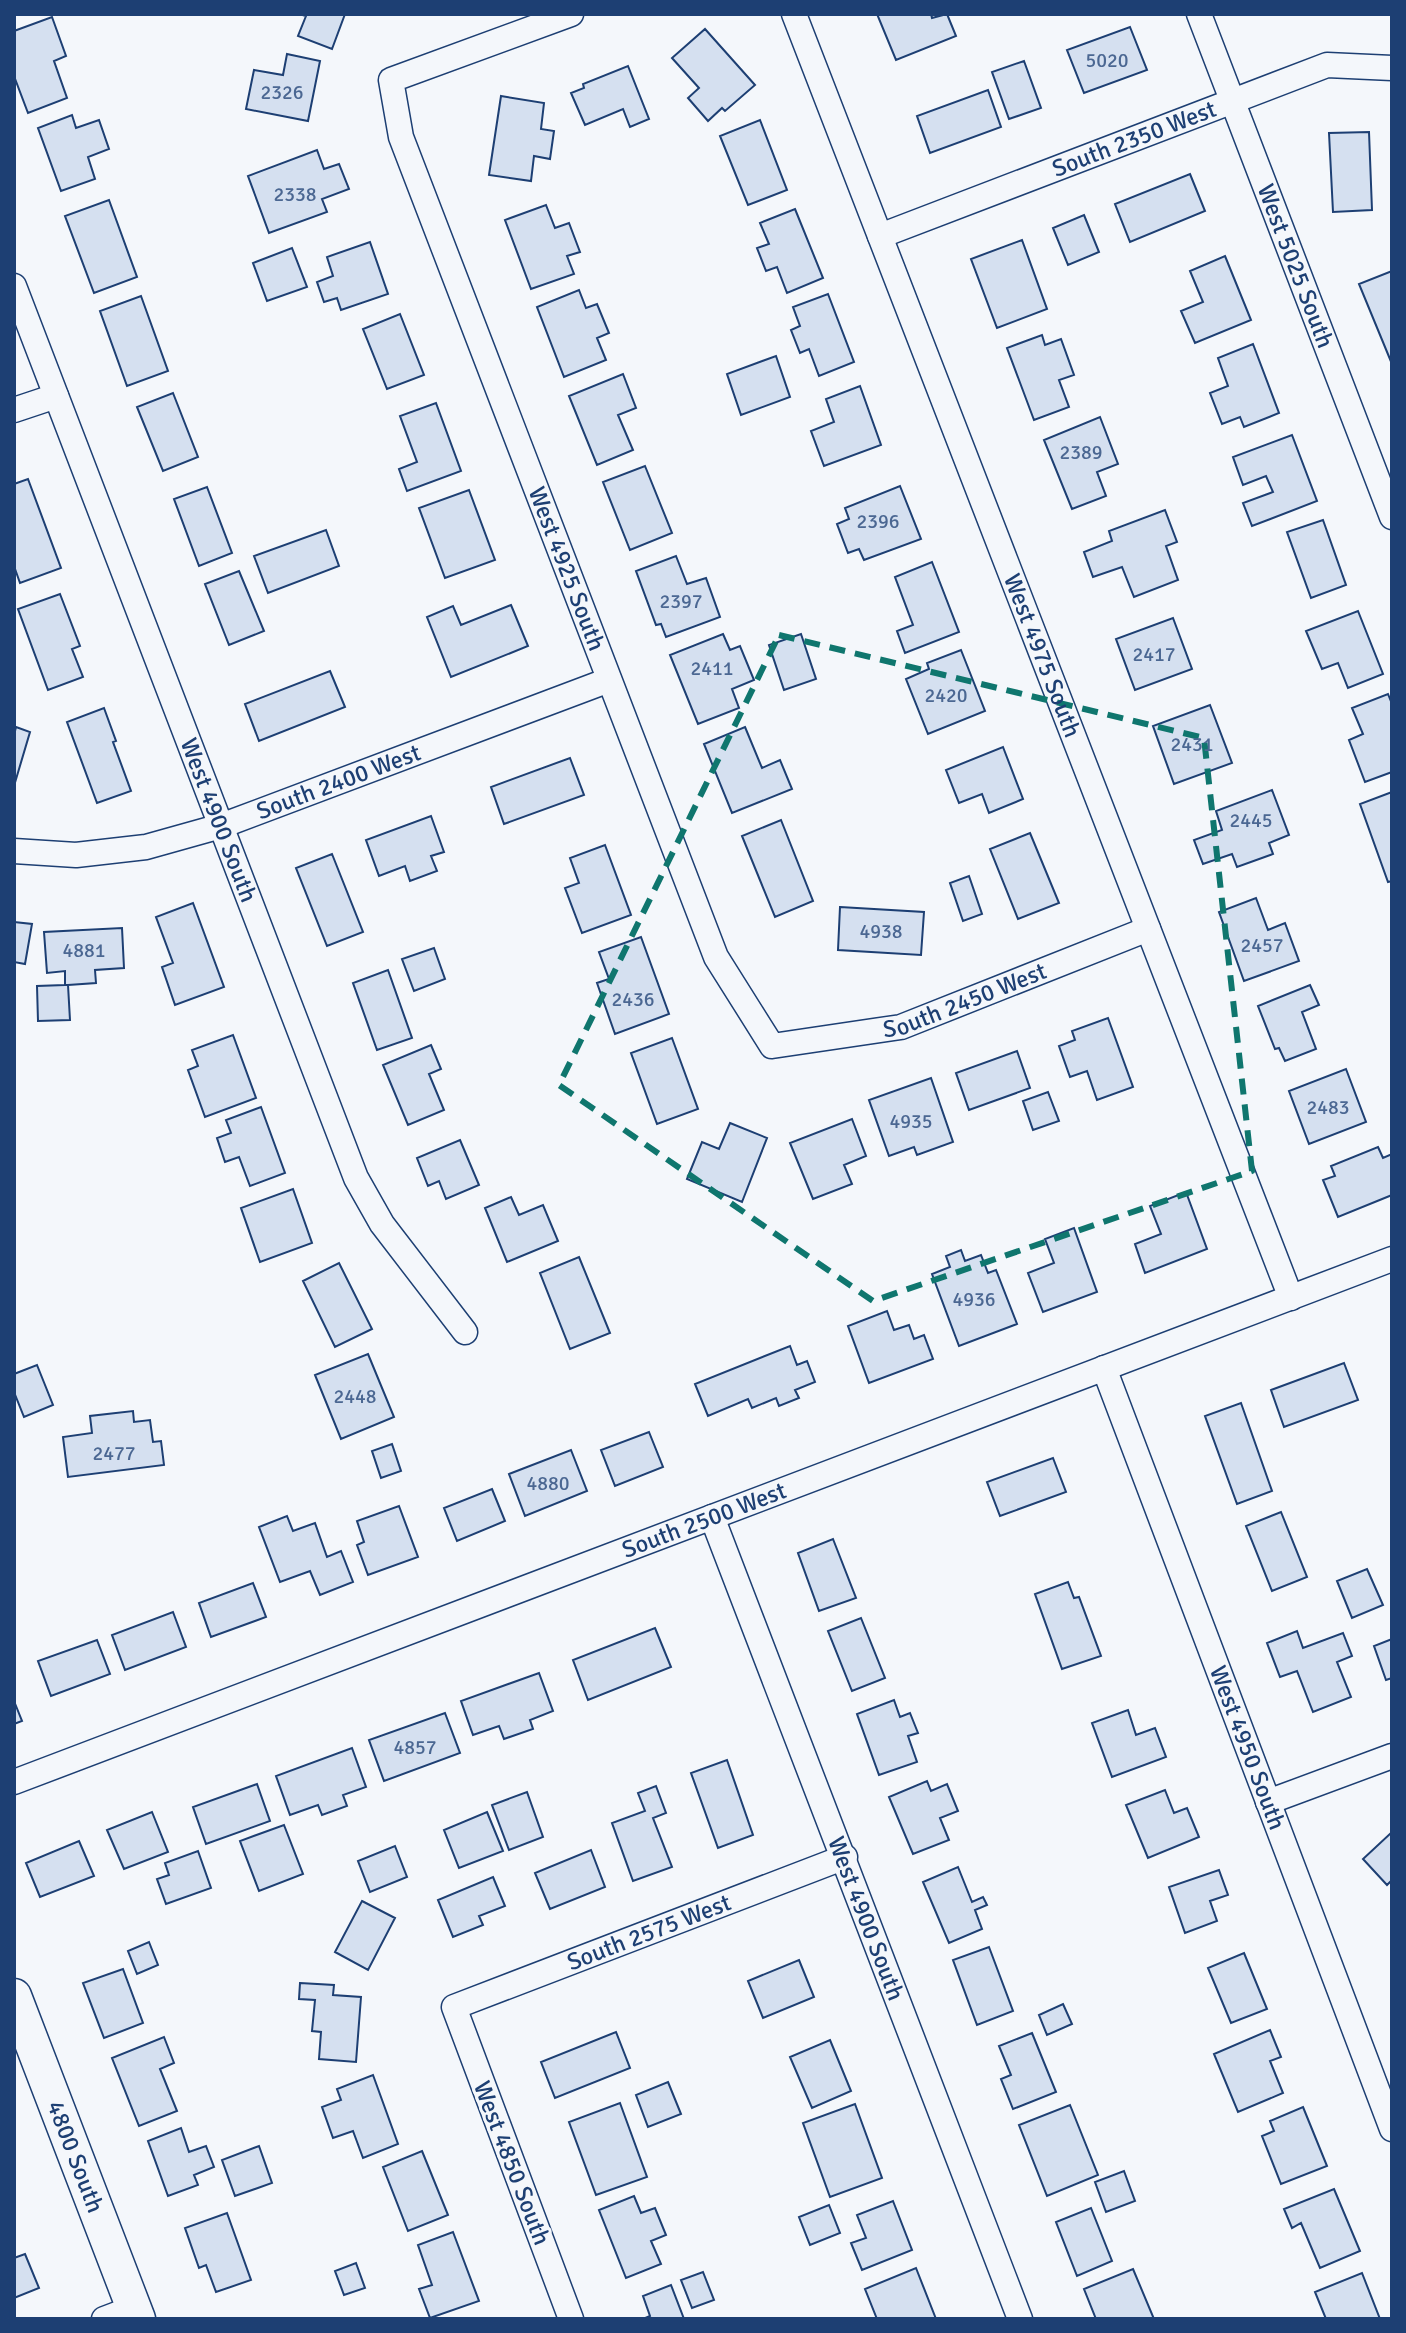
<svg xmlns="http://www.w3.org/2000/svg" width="1406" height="2333" font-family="Signika,sans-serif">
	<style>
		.building { fill: #d5e0f0; stroke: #1d3f73; stroke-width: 2 }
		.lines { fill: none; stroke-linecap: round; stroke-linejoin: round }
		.street-casing { stroke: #1d3f73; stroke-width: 27 }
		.secondary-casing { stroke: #1d3f73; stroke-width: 37 }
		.street { stroke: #f4f7fb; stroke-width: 24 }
		.secondary { stroke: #f4f7fb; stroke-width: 34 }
		.marked { fill: none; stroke: #0f766e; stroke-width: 6; stroke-dasharray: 16 10; stroke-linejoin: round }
		.labels { text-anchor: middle; stroke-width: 6; stroke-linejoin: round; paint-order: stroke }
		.number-label { font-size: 20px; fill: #4b6792 }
		.street-label { font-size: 24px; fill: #1d3f73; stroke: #f4f7fb }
	</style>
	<rect width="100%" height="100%" fill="#f4f7fb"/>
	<path class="building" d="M299,14H345L332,49L298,36L306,16Z
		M877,14H931L932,18L947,14L956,36L896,60Z
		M52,17L66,56L54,61L67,98L28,113L14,76V31Z
		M1130,27L1147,70L1084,93L1067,50Z
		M705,29L755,85L725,111L722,108L708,121L688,98L699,88L672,58Z
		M287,54L320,61L308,121L246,109L254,70L283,75Z
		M1024,61L1041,108L1009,119L992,72Z
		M628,66L649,119L630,127L623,109L585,125L571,93L584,88L583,84Z
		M988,90L1001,127L930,153L917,116Z
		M501,96L544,103L541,129L554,131L550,159L534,156L531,181L489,175Z
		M72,115L76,128L99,120L109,149L88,157L95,179L61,191L38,128Z
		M760,120L787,190L748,205L720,136Z
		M1369,132L1372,210L1333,212L1329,133Z
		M317,150L324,169L339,164L349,189L322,199L327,212L269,233L248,176Z
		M1190,174L1205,211L1130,242L1115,204Z
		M109,200L137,277L94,293L65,216Z
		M546,205L555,228L569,223L580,252L567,256L574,274L531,289L505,220Z
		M795,209L823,278L787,293L777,267L766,271L757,248L769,244L760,223Z
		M1084,215L1099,252L1068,265L1053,228Z
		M1022,240L1047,309L997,328L971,259Z
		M370,242L388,294L341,310L337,298L324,302L317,282L333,276L327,257Z
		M292,248L307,287L267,301L253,263Z
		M1225,256L1251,320L1195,343L1181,311L1203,302L1190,271Z
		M1392,271V364L1359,284Z
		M579,290L586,308L597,304L609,333L597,338L606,360L564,377L537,307Z
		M828,294L854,362L819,376L809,349L800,353L791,330L800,326L793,307Z
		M141,296L168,371L127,386L100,311Z
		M400,314L424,375L387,389L363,329Z
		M1042,335L1045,345L1061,339L1074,375L1059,380L1069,407L1034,420L1007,348Z
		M1253,344L1279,413L1244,427L1240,417L1222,424L1210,393L1228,386L1218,358Z
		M776,356L790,397L741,415L727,374Z
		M623,374L636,408L618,415L633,450L597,465L569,396Z
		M860,386L881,445L824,466L811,431L834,422L826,399Z
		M173,393L198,457L163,471L137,407Z
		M436,403L461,471L407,491L399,469L417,462L400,416Z
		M1100,417L1118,464L1097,472L1106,496L1072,509L1044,440Z
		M1292,435L1317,501L1252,526L1243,503L1273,492L1266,476L1243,485L1233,457Z
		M645,466L672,533L630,550L603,482Z
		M28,479L61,568L20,583L14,566V484Z
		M900,486L921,539L864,560L859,549L848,553L837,524L849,519L845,508Z
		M207,487L232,553L199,566L174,499Z
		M469,490L495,560L445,578L419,508Z
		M1165,510L1177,542L1166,546L1178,580L1134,597L1122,567L1093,577L1084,552L1112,541L1109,531Z
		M1323,520L1346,585L1311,598L1287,532Z
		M326,530L339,566L268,593L254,556Z
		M676,556L687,584L706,578L720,617L666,637L661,624L656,625L636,571Z
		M932,562L959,632L905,653L897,631L913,625L895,577Z
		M239,571L264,631L229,645L205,584Z
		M60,594L80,646L72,649L83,677L48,690L18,609Z
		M511,605L528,646L451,677L427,617L453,606L461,625Z
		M1358,611L1383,674L1348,688L1338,663L1322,669L1306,631Z
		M1173,618L1192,669L1135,690L1116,639Z
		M723,634L730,650L740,646L754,680L732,689L739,708L698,724L670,655Z
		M801,634L816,679L784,690L769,645Z
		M961,650L985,711L928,734L906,679L929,669L927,663Z
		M330,671L345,707L259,741L245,704Z
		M1388,694L1392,704V772L1365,782L1349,740L1363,734L1352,708Z
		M1210,705L1232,763L1174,784L1153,726Z
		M104,708L116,741L113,742L131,791L97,803L67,722Z
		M16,727L30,732L14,786V735Z
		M745,727L762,768L780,760L792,789L732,813L704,744Z
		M1003,747L1023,799L989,813L982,794L959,803L946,770Z
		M570,758L584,795L504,824L491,787Z
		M1272,790L1289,835L1269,843L1273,854L1237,867L1232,854L1203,864L1194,840L1222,830L1216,811Z
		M1392,792V881L1388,882L1360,804Z
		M431,816L444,852L431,856L437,871L410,881L405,866L379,876L366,840Z
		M781,820L813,901L775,917L742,836Z
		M1030,833L1059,903L1018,919L990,849Z
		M605,845L631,915L582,933L565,888L579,883L570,858Z
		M332,854L363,932L327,946L296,868Z
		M969,876L982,914L963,921L950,883Z
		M1256,898L1268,930L1285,923L1299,961L1244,981L1219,912Z
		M193,903L224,987L175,1005L162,967L173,963L156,917Z
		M840,907L924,912L921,955L838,950Z
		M14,922L32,924L25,964L14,962Z
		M122,928L124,968L95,970L96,983L68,985H65V971L47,973L44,932Z
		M641,937L669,1014L615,1034L597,983L609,979L599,952Z
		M434,948L445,979L414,991L402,959Z
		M388,970L412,1038L377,1050L353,983Z
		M65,985H68L70,1020L38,1021L37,986Z
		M1310,985L1319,1005L1302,1012L1316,1049L1285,1061L1279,1048L1275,1049L1258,1006Z
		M1108,1018L1133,1087L1097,1100L1087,1071L1070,1077L1059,1046L1075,1040L1072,1031Z
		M233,1035L256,1098L205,1117L188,1070L198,1066L192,1050Z
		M672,1038L698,1109L657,1124L631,1053Z
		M431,1045L441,1069L429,1074L444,1110L408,1125L383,1065Z
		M1017,1051L1030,1088L969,1110L956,1073Z
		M1346,1069L1366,1122L1309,1144L1289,1091Z
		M931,1078L953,1142L917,1155L914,1147L889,1156L869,1100Z
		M1048,1092L1059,1121L1033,1130L1023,1101Z
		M261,1107L285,1173L250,1186L239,1157L225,1162L217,1138L231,1133L226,1120Z
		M852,1119L866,1156L844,1165L852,1184L813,1199L790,1143Z
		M730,1123L767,1138L742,1202L687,1179L702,1142L719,1149Z
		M460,1140L479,1185L446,1199L439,1181L428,1186L417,1158Z
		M1378,1147L1383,1158L1392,1154V1195L1338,1217L1323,1180L1335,1176L1331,1166Z
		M293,1189L312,1243L260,1262L241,1208Z
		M1186,1192L1207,1249L1145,1273L1135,1244L1161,1234L1150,1206Z
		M511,1197L519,1215L543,1205L558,1241L507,1262L485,1208Z
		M1074,1228L1097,1292L1043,1312L1028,1273L1054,1263L1045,1239Z
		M961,1250L965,1261L981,1255L988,1273L996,1270L1017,1324L959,1346L932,1274L950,1267L946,1256Z
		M579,1257L610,1333L570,1349L540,1273Z
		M339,1263L372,1329L335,1347L303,1281Z
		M887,1311L894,1330L909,1325L914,1339L924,1335L933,1359L869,1383L848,1326Z
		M790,1346L797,1365L807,1361L815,1382L795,1390L799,1398L779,1406L776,1398L752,1408L748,1399L708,1416L695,1384Z
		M368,1354L394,1417L341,1439L315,1375Z
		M1344,1363L1358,1400L1284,1427L1271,1390Z
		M37,1365L53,1405L24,1417L14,1392V1374Z
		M1241,1403L1272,1491L1237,1504L1205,1416Z
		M133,1411L134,1422L150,1420L153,1442L161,1441L164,1465L68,1477L63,1437L92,1433L90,1416Z
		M649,1432L663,1467L615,1486L601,1450Z
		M392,1444L401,1471L381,1478L372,1451Z
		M571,1450L587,1491L525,1516L509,1474Z
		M1053,1458L1066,1492L1000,1516L987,1482Z
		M492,1489L505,1521L457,1541L444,1508Z
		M399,1506L418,1557L368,1575L357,1545L364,1542L357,1521Z
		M1281,1512L1307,1577L1272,1591L1246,1526Z
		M287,1516L293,1531L315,1523L327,1557L341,1551L353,1582L320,1595L310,1571L280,1582L259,1527Z
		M833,1539L856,1598L819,1611L798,1553Z
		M1367,1569L1383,1605L1352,1618L1337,1581Z
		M1068,1582L1074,1598L1079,1597L1101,1656L1062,1669L1035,1594Z
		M253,1583L266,1617L211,1637L199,1603Z
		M173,1612L186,1647L125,1670L112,1635Z
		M861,1618L885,1678L852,1691L828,1631Z
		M655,1628L671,1667L588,1700L573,1660Z
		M1297,1631L1303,1648L1343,1633L1352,1656L1337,1662L1351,1697L1313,1712L1297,1671L1280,1677L1267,1643Z
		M1392,1639V1678L1386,1680L1374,1646Z
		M97,1640L110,1674L51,1696L38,1661Z
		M539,1673L553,1711L530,1720L533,1729L504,1739L499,1726L473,1735L461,1701Z
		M894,1700L900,1717L910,1713L918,1733L908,1736L917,1762L879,1775L857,1714Z
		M14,1701L22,1721L14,1724Z
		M1128,1710L1136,1735L1155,1728L1166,1757L1112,1777L1092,1723Z
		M445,1713L460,1753L384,1781L369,1740Z
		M352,1748L366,1787L343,1795L347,1806L322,1815L318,1805L290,1815L276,1776Z
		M727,1760L753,1835L718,1848L691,1773Z
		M927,1781L931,1791L947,1784L958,1811L940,1818L949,1840L913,1854L889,1797Z
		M257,1784L270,1821L206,1844L193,1807Z
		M656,1786L666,1813L653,1818L672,1867L633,1881L612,1823L645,1811L638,1793Z
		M1165,1790L1174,1813L1187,1808L1199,1837L1148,1858L1126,1805Z
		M527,1792L543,1837L509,1850L492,1805Z
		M152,1812L168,1852L124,1869L107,1830Z
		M487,1812L503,1851L459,1868L444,1830Z
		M284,1825L303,1874L259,1891L240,1841Z
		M1392,1832V1880L1387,1885L1363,1859Z
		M79,1841L94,1876L40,1897L26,1863Z
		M395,1846L407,1877L370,1892L358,1861Z
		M591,1850L605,1887L550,1909L535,1873Z
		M198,1851L211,1888L166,1904L157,1879L169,1875L165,1863Z
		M958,1867L972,1902L983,1897L987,1905L975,1910L982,1929L949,1943L923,1882Z
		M1219,1870L1228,1895L1210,1901L1217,1921L1185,1933L1169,1887Z
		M493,1877L505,1906L479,1916L483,1925L453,1937L438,1900Z
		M362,1901L395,1918L368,1970L335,1952Z
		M149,1942L158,1965L137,1974L128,1951Z
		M989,1947L1013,2011L977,2025L953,1960Z
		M1244,1953L1267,2009L1231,2023L1208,1968Z
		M799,1960L814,1997L763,2018L748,1981Z
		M123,1969L143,2023L104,2038L83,1983Z
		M300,1983L334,1985L333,1995L361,1997L356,2062L319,2059L321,2032L312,2031L315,2000L299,1999Z
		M1063,2004L1072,2024L1047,2035L1039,2015Z
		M1270,2030L1281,2057L1270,2061L1283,2093L1238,2112L1214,2054Z
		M616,2032L630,2068L555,2098L541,2062Z
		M1032,2033L1056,2092L1013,2109L1001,2079L1011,2075L999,2046Z
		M164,2037L174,2063L160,2069L177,2111L139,2126L112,2058Z
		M830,2040L851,2091L812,2108L790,2057Z
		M373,2075L398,2144L363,2158L353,2131L333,2138L322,2107L341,2100L337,2089Z
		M668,2082L681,2114L648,2127L636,2095Z
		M620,2103L647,2177L596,2195L569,2122Z
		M855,2104L882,2178L830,2197L803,2123Z
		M1070,2105L1098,2175L1047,2196L1019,2125Z
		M1303,2107L1327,2166L1281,2184L1262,2136L1274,2131L1270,2121Z
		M181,2128L189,2152L206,2146L214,2167L194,2175L198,2185L168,2196L148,2141Z
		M259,2146L272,2183L235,2196L222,2160Z
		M422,2151L448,2215L408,2231L383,2167Z
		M1124,2171L1135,2201L1106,2212L1095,2182Z
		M1334,2189L1360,2251L1320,2268L1301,2223L1292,2228L1284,2209Z
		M634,2196L641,2213L655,2208L666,2235L651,2241L661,2264L626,2278L599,2210Z
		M893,2201L912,2250L862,2270L851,2243L866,2238L857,2215Z
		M829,2205L840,2233L810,2245L799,2217Z
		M1091,2208L1112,2261L1077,2276L1056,2222Z
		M227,2213L251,2280L216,2292L206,2265L199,2268L185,2228Z
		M453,2232L479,2301L430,2318L419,2289L432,2285L418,2245Z
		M25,2254L39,2288L14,2298V2258Z
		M356,2263L365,2288L344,2295L335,2271Z
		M916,2268L936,2319H877L865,2289Z
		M1133,2269L1154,2319H1096L1084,2289Z
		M703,2272L714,2300L692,2308L681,2280Z
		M1362,2273L1380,2319H1326L1315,2292Z
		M671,2285L684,2319H643L650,2316L643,2296Z"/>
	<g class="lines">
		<g class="street-casing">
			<g id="street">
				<path id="s1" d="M571,14L391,80L401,137L716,957L772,1046L901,1027L1148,929"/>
				<path id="s2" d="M794,14L1291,1298"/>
				<path id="s3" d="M1199,14L1392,517"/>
				<path id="s4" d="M880,236L1327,65L1392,68"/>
				<path id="s5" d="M14,286L356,1178L382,1224L465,1332"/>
				<path d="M14,410L56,396"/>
				<path id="s6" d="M14,851L76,855L146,847L221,826L609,680"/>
				<path id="s7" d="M1104,1368L1392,2129"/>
				<path id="s8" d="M712,1517L1020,2319"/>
				<path id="s9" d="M14,1782L1392,1259"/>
				<path d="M1268,1802L1392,1756"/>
				<path d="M104,2319L133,2308"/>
				<path id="s10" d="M571,2319L454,2007L845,1857"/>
			</g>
		</g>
		<g class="secondary-casing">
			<g id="secondary">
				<path id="s11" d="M14,1996L138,2319"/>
			</g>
		</g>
		<use href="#street" class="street"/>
		<use href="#secondary" class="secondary"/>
	</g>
	<path class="marked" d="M779,635L1204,738L1252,1171L873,1301L559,1085Z"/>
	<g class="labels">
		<g class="number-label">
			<text x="1107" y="67">5020</text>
			<text x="282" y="99">2326</text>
			<text x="295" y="201">2338</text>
			<text x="1081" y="459">2389</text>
			<text x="878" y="528">2396</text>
			<text x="681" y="608">2397</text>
			<text x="1154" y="661">2417</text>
			<text x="712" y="675">2411</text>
			<text x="946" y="702">2420</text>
			<text x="1192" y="751">2431</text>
			<text x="1251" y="827">2445</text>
			<text x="881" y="938">4938</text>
			<text x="1262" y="952">2457</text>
			<text x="84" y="957">4881</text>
			<text x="633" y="1006">2436</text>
			<text x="1328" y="1114">2483</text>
			<text x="911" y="1128">4935</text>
			<text x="974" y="1306">4936</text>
			<text x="355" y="1403">2448</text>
			<text x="114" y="1460">2477</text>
			<text x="548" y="1490">4880</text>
			<text x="415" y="1754">4857</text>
		</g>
		<g class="street-label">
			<text dy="8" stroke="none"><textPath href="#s4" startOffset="272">South 2350 West</textPath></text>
			<text dy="8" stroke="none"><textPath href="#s3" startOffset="270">West 5025 South</textPath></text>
			<text dy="8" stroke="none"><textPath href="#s1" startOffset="712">West 4925 South</textPath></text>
			<text dy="8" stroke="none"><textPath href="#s2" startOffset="688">West 4975 South</textPath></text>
			<text dy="8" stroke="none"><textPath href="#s6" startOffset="336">South 2400 West</textPath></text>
			<text dy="8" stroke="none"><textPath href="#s5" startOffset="572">West 4900 South</textPath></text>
			<text dy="8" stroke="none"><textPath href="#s1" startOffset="1432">South 2450 West</textPath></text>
			<text dy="8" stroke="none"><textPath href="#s9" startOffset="738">South 2500 West</textPath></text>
			<text dy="8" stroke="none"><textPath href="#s7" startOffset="406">West 4950 South</textPath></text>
			<text dy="8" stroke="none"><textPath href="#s8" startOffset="430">West 4900 South</textPath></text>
			<text dy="8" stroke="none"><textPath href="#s10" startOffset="542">South 2575 West</textPath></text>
			<text dy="8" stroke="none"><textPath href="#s11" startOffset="172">4800 South</textPath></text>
			<text transform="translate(512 2163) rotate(69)" y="8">West 4850 South</text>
		</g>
	</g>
	<rect width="1406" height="2333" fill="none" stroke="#1d3f73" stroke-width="32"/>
</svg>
